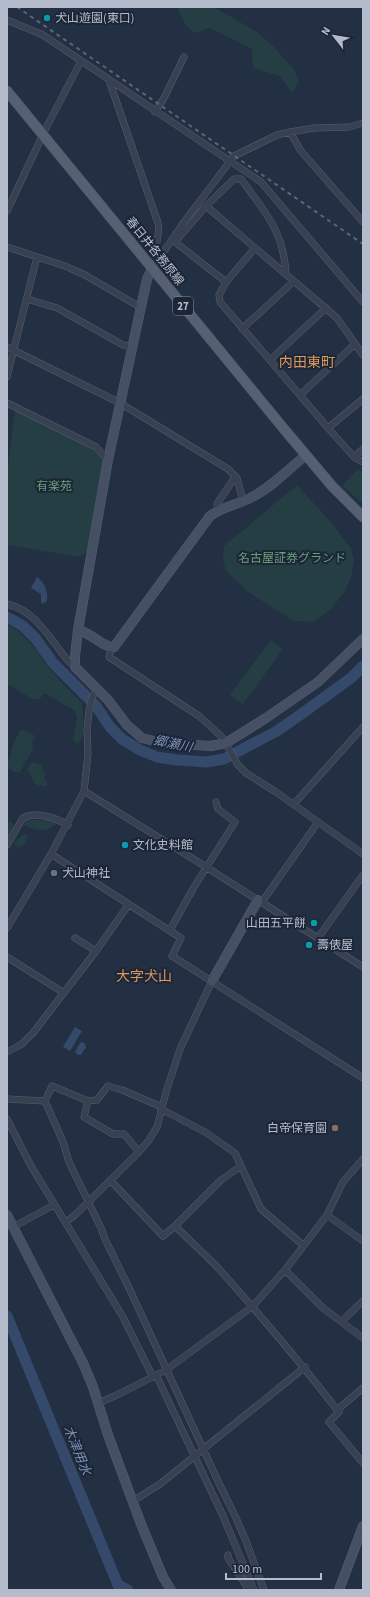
<svg xmlns="http://www.w3.org/2000/svg" width="370" height="1597" font-family="'Source Sans 3','Noto Sans JP',sans-serif">
	<style>
		.green { fill: #253e43 }
		.water { fill: #35496a }
		.lines { fill: none; stroke-linecap: round; stroke-linejoin: round }
		.stream { stroke: #35496a; stroke-width: 2 }
		.river { stroke: #35496a; stroke-width: 11 }
		.street-casing { stroke: #555f6f; stroke-width: 7 }
		.secondary-casing { stroke: #555f6f; stroke-width: 10 }
		.primary-casing { stroke: #414a5b; stroke-width: 11 }
		.street { stroke: #374151; stroke-width: 6 }
		.secondary { stroke: #455065; stroke-width: 9 }
		.primary { stroke: #556072; stroke-width: 10 }
		.rail { stroke: #596579; stroke-width: 2; stroke-dasharray: 4 4; stroke-linecap: butt }
		.culture-dot { fill: #0f9aa8; stroke: #1c2637; stroke-width: 1.5 }
		.worship-dot { fill: #6b7280; stroke: #1c2637; stroke-width: 1.5 }
		.education-dot { fill: #8d6e63; stroke: #1c2637; stroke-width: 1.5 }
		.labels { text-anchor: middle; stroke-width: 4; stroke-linejoin: round; paint-order: stroke }
		.shield { fill: #1c2637; stroke: #868f9f; stroke-width: 1 }
		.shield-label { font-size: 11px; font-weight: bold; fill: #b4bccc }
		.poi-label { font-size: 12px; fill: #b4bccc; stroke: #1c2637; text-anchor: start }
		.street-label { font-size: 12px; fill: #b4bccc; stroke: #1c2637 }
		.park-label { font-size: 12px; fill: #699f78; stroke: #1c2637 }
		.water-label { font-size: 13px; font-style: italic; fill: #7990b6; stroke: #1c2637 }
		.quarter-label { font-size: 14px; fill: #de9a5c; stroke: #1c2637 }
	</style>
	<rect width="100%" height="100%" fill="#232f42"/>
	<path class="green" d="M177,7L216,8L233,18L258,33L271,44L294,69L299,82L292,93L280,76L253,68L252,49L210,28L194,33L185,24Z
		M15,410L89,447L99,455L106,462L90,549L80,557L7,545V473Z
		M357,469L363,473V504L342,486Z
		M297,485L330,521L351,548L354,561L351,577L345,591L332,608L314,622L294,621L248,592L226,571L223,561L224,546Z
		M7,624C27,634 36,651 49,668C59,680 70,691 81,702C84,709 84,737 80,742L76,743L73,740L77,719L75,711L46,694H43L40,699H32L7,684Z
		M271,640L283,649L243,704L230,695Z
		M21,729L34,735L35,738L32,743L33,749L20,772H14L8,768L7,763C14,753 9,755 12,747C12,746 20,731 21,729Z
		M32,762L41,765L43,771L46,773L44,779L48,785L44,787L35,784L27,769Z
		M27,820H49L56,824C47,833 34,831 24,825Z
		M11,821L14,826L7,837V824Z
		M24,834L28,836L26,843L20,847L14,845L17,840Z"/>
	<path class="water" d="M37,577C45,583 48,591 47,601L43,604L41,602V594L31,588Z
		M75,1027L82,1031L70,1051L63,1047Z
		M82,1042L85,1044L86,1047L81,1055H78L75,1052L80,1043Z"/>
	<g class="lines">
		<path class="stream" d="M118,1585L120,1590"/>
		<path class="river" d="M7,617L23,626L36,639L53,663L96,706L110,727L122,739L140,750L157,757L177,760L207,762L224,759L277,731L300,715L351,678L363,666
			M7,1316L118,1585L128,1590"/>
		<g class="street-casing">
			<path id="street" d="M7,20L43,35L261,182L363,302
				M109,80L158,223C161,236 152,246 159,259
				M155,112L164,98L184,57
				M290,132L301,151L363,222
				M206,206L337,318L363,355
				M7,211L45,130L81,61
				M173,241L175,242L206,206L234,179H241C265,212 283,230 286,273
				M175,242L226,282L219,295L220,302L328,428L354,457L363,462
				M7,247L65,266L85,275L140,307
				M152,269L184,222L234,156L277,135L290,132L314,128L349,127L363,123
				M226,282L255,248
				M27,299L57,308L123,345L132,347
				M242,329L294,281
				M7,347L120,403L228,469L237,478L243,501
				M270,360L326,308
				M7,377L37,257
				M300,395L355,344
				M7,403L96,447L108,460
				M328,428L363,399
				M354,457L363,449
				M219,510L217,504L233,480L237,478
				M7,604C37,611 51,641 70,663L75,664
				M112,647L109,657L199,716L222,737L238,765L246,773L276,792L363,854
				M84,791L203,865L363,967
				M294,804L363,727
				M7,845L23,818C37,811 56,818 68,825
				M51,854L181,938L172,956L363,1078
				M262,902L318,822
				M7,928L51,854L84,791L88,754L87,729L89,711L92,697L98,689
				M170,930L194,887L235,822L218,809L216,802
				M75,938L96,951
				M318,938L363,875
				M7,957L64,993
				M7,1052L22,1044L33,1033L96,951L129,904
				M7,1099L45,1101L63,1142L69,1162L101,1228L105,1239L130,1290L217,1479L236,1518L246,1541L264,1590
				M45,1101L52,1086L88,1101L97,1100L108,1086L122,1090L162,1107
				M88,1101L84,1117L113,1134H124L139,1152
				M161,1109L205,1132L235,1153L261,1209L303,1245
				M7,1119L31,1166L123,1317L153,1377
				M110,1180L163,1236L175,1226C189,1240 205,1254 219,1269C260,1315 300,1361 337,1410
				M327,1215L363,1241
				M66,1222L75,1215L137,1154L149,1140L157,1127L166,1092L180,1049L212,981
				M175,1226L221,1180L241,1166
				M13,1227L54,1205
				M285,1270L323,1308L363,1338
				M342,1321L363,1301
				M156,1375L223,1516L254,1590
				M363,1388L337,1410L339,1412L329,1422L363,1463
				M99,1403L121,1393L166,1370L253,1306L285,1270L327,1215L343,1182L363,1159
				M133,1501L160,1484L305,1367
				M228,1555V1558L249,1590"/>
		</g>
		<g class="secondary-casing">
			<path id="secondary" d="M152,269L147,279L108,460L78,630L75,656V667L108,700L127,725L142,738L162,743L211,746L226,743L266,718L318,682L363,639
				M78,630C90,632 104,648 114,647L210,516C223,506 238,505 252,497C272,487 289,469 306,455
				M212,981L258,900
				M7,1215L83,1363L93,1387L108,1435L141,1524L163,1577L171,1590
				M339,1590L363,1526"/>
		</g>
		<g class="primary-casing">
			<path id="primary" d="M7,91L284,429L332,486L363,517"/>
		</g>
		<use href="#street" class="street"/>
		<use href="#secondary" class="secondary"/>
		<use href="#primary" class="primary"/>
		<path class="rail" d="M17,7L363,244"/>
	</g>
	<g class="culture-dot">
		<circle cx="47" cy="18" r="4"/>
		<circle cx="125" cy="845" r="4"/>
		<circle cx="314" cy="923" r="4"/>
		<circle cx="309" cy="945" r="4"/>
	</g>
	<circle class="worship-dot" cx="54" cy="873" r="4"/>
	<circle class="education-dot" cx="335" cy="1128" r="4"/>
	<g class="labels">
		<rect class="shield" x="173" y="297" width="20" height="18" rx="3"/>
		<g class="shield-label">
			<text x="183" y="310">27</text>
		</g>
		<g class="poi-label">
			<text x="55" y="22">犬山遊園(東口)</text>
			<text x="133" y="849">文化史料館</text>
			<text x="62" y="877">犬山神社</text>
			<text x="306" y="927" text-anchor="end">山田五平餅</text>
			<text x="317" y="949">壽俵屋</text>
			<text x="327" y="1132" text-anchor="end">白帝保育園</text>
		</g>
		<g class="street-label">
			<text transform="translate(155 251) rotate(51)" y="4">春日井各務原線</text>
		</g>
		<g class="park-label">
			<text x="54" y="490">有楽苑</text>
			<text x="292" y="562">名古屋証券グランド</text>
		</g>
		<g class="water-label">
			<text transform="translate(173 743) rotate(11)" y="5">郷瀬川</text>
			<text transform="translate(78 1450) rotate(68)" y="5">木津用水</text>
		</g>
		<g class="quarter-label">
			<text x="307" y="367">内田東町</text>
			<text x="144" y="981">大字犬山</text>
		</g>
	</g>
	<rect width="370" height="1597" fill="none" stroke="#b4bccc" stroke-width="16"/>
	<g transform="translate(334 36) rotate(301)" stroke="#1c2637" stroke-width="3" paint-order="stroke">
	<path d="M0-3L7 15L0 10L-7 15Z" fill="#b4bccc"/>
	<text y="-6" font-size="11" font-weight="bold" text-anchor="middle" fill="#b4bccc">N</text>
	</g>
	<path d="M226 1573v6h95v-6" fill="none" stroke="#b4bccc" stroke-width="2"/>
	<text x="232" y="1573" font-size="12" fill="#b4bccc" stroke="#1c2637" stroke-width="3" paint-order="stroke">100 m</text>
</svg>
